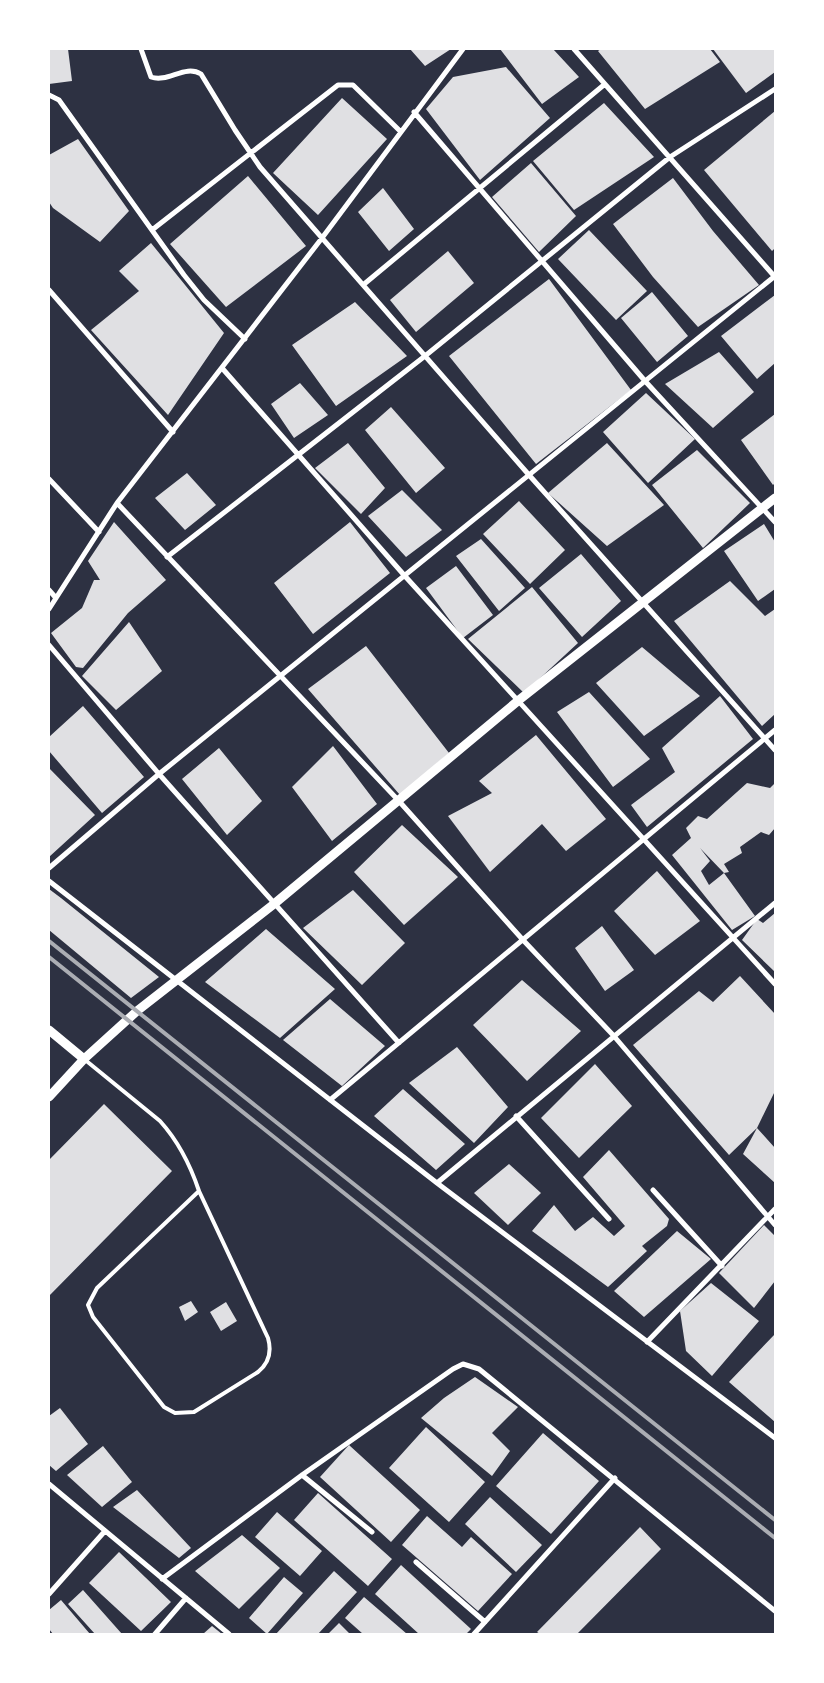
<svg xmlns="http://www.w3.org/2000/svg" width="824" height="1683" font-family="Lato,sans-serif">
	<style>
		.building { fill: #e0e0e3 }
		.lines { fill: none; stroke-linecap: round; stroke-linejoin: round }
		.service { stroke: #fff; stroke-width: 4 }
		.minor { stroke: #fff; stroke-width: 5 }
		.tertiary { stroke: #fff; stroke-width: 9 }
		.rail { stroke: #abadb3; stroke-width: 4 }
	</style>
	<rect width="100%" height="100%" fill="#2d3142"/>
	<path class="building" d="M49,49H68L72,81L49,84Z
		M410,49H451L425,66Z
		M500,49H553L579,77L542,104Z
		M601,49H710L720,62L645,109L598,51Z
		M713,49H775V72L746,93Z
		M506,67L550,118L480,180L426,109L453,77Z
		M342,98L387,139L318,215L273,173Z
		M604,103L654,157L574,210L533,161Z
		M775,111V248L772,251L704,170Z
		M78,139L129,211L100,242L53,208L49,202V155Z
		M531,163L576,216L539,252L492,197Z
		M248,176L306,246L226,307L170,244Z
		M673,178L713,231L759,285L698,327L653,277L613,224Z
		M383,188L414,229L389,251L358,212Z
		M589,230L647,291L616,320L558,259Z
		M151,243L224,333L168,415L91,330L139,291L119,271Z
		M448,251L474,283L416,332L390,300Z
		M549,279L631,390L536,464L449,356Z
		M652,292L688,336L657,362L621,318Z
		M775,295V363L757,379L721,336Z
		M355,302L407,356L336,406L292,345Z
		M719,352L754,392L713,428L665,384Z
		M300,383L328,415L294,438L271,404Z
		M646,393L695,439L648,483L603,432Z
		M391,407L445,468L416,493L365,430Z
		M775,414V483L773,485L741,440Z
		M348,443L385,488L361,514L315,468Z
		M607,443L664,505L607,546L548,493Z
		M697,450L750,503L703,548L652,485Z
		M187,473L216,505L185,530L155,498Z
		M402,490L442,530L406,557L368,516Z
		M519,501L565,550L530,584L483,534Z
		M114,522L166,580L128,613L83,668L76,667L51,633L82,608L94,580H100L88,561Z
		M350,522L390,573L313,634L274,583Z
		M764,524L775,542V589L758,601L724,551Z
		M481,539L525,588L499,611L456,556Z
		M581,554L621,601L582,637L539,588Z
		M456,566L493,615L463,638L426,588Z
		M730,581L765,616L775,609V714L762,726L674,621Z
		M532,587L578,643L524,693L468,639Z
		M129,622L162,671L116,710L82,676Z
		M366,646L449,753L400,795L308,689Z
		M642,647L700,696L644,736L596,683Z
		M589,692L650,759L613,787L557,712Z
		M720,696L753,739L647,827L631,805L675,772L662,748Z
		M83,706L144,777L102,813L49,751V737Z
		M536,735L606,819L566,851L542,824L490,872L448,816L492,793L479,781Z
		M333,746L377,804L332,841L292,787Z
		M219,748L262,801L227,835L182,779Z
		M49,768L95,815L49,857Z
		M747,783L770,788L775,783V828L769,835L761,832L740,847L742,853L724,864L729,872L724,873L700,848L710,861L701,871L709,885L724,873L755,916L732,930L672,855L691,838L686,828L698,816L707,819Z
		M402,825L458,877L404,925L354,872Z
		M657,871L700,921L655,955L614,911Z
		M49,889L61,898L159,977L131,998L49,930Z
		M353,890L405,943L362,985L303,928Z
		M775,913V972L742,940L757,919L763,923Z
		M602,926L634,970L605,991L575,948Z
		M266,929L335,989L280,1038L205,982Z
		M740,976L775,1014V1091L757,1128L775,1148V1183L743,1154L757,1128L729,1155L633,1045L699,991L713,1002Z
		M522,980L581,1031L527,1081L473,1025Z
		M330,999L385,1046L342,1086L283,1040Z
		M457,1047L508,1107L474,1143L409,1083Z
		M595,1064L632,1106L579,1158L541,1118Z
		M403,1089L465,1144L436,1170L374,1116Z
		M104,1104L172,1171L49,1296V1160Z
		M609,1150L669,1219L667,1226L642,1246L647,1251L608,1287L532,1231L554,1205L575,1231L593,1217L614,1236L625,1226L583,1177Z
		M509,1164L541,1193L508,1225L474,1193Z
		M764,1225L775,1236V1281L754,1308L719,1273Z
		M677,1231L711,1259L644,1317L614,1291Z
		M711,1283L759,1321L712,1376L686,1351L680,1311Z
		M191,1301L198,1312L185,1321L179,1307Z
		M226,1302L237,1321L221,1331L210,1312Z
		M775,1334V1422L729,1382Z
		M475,1377L518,1407L492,1433L510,1451L492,1476L421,1418L444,1398Z
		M60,1408L88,1444L56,1471L49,1465V1416Z
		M426,1427L485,1482L449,1522L389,1468Z
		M543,1433L599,1481L551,1534L496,1486Z
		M349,1445L420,1510L391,1542L320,1477Z
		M103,1446L132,1482L102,1507L67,1475Z
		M137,1490L191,1548L179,1558L113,1507Z
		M318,1493L392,1559L368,1586L294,1520Z
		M490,1497L542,1545L516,1572L465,1524Z
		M277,1512L322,1551L300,1576L255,1537Z
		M427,1516L462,1547L471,1537L512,1574L478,1611L402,1545Z
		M640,1527L661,1549L577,1634H540L537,1632Z
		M242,1535L280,1568L239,1609L195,1571Z
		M119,1552L171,1602L141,1631L89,1583Z
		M401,1565L471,1629L466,1634H419L375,1594Z
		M334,1571L357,1592L318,1634H276Z
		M284,1577L303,1593L267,1634L249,1618Z
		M83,1590L122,1634H95L68,1604Z
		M364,1597L407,1634H363L345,1618Z
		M61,1600L90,1634H53L49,1629V1610Z
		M339,1623L350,1634H328Z
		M212,1626L222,1634H203Z"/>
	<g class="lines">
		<path class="service" d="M84,1059L160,1121C179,1142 190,1164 199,1191L97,1288L88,1305L93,1317L164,1407L175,1413L194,1412L258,1372C269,1363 272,1352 268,1338L199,1191"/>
		<path class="minor" d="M141,49L151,77C168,83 185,64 201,74L235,130L260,167L529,475L775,750
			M574,49L775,277
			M49,95L59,100L184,275L204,300L245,339
			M414,112L645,381L775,522
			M152,230L338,85H353L400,131
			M363,285L605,84
			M49,290L173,432
			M222,368L404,575L775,984
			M49,479L99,532
			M117,503L398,800L523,940L613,1035L775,1225
			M167,557L425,356L670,157L775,89
			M49,590L56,598
			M49,609L117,503L322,238L463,49
			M49,645L159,774L399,1043
			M49,868L159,774L775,276
			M49,881L437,1183L775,1438
			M330,1100L775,730
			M516,1116L609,1219
			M437,1183L775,903
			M653,1190L722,1266
			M647,1342L775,1209
			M302,1475L372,1532
			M49,1484L229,1634
			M416,1562L485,1622
			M162,1579L302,1475L453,1369L463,1364L479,1369L775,1611
			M49,1594L105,1531
			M155,1634L186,1598
			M474,1634L615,1478"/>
		<path class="tertiary" d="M49,1030L84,1059
			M49,1097L84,1059L137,1011L274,904L519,700L775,498"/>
		<path class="rail" d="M49,941L775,1520
			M49,957L775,1538"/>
	</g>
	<rect width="824" height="1683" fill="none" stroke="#ffffff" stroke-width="100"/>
</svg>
